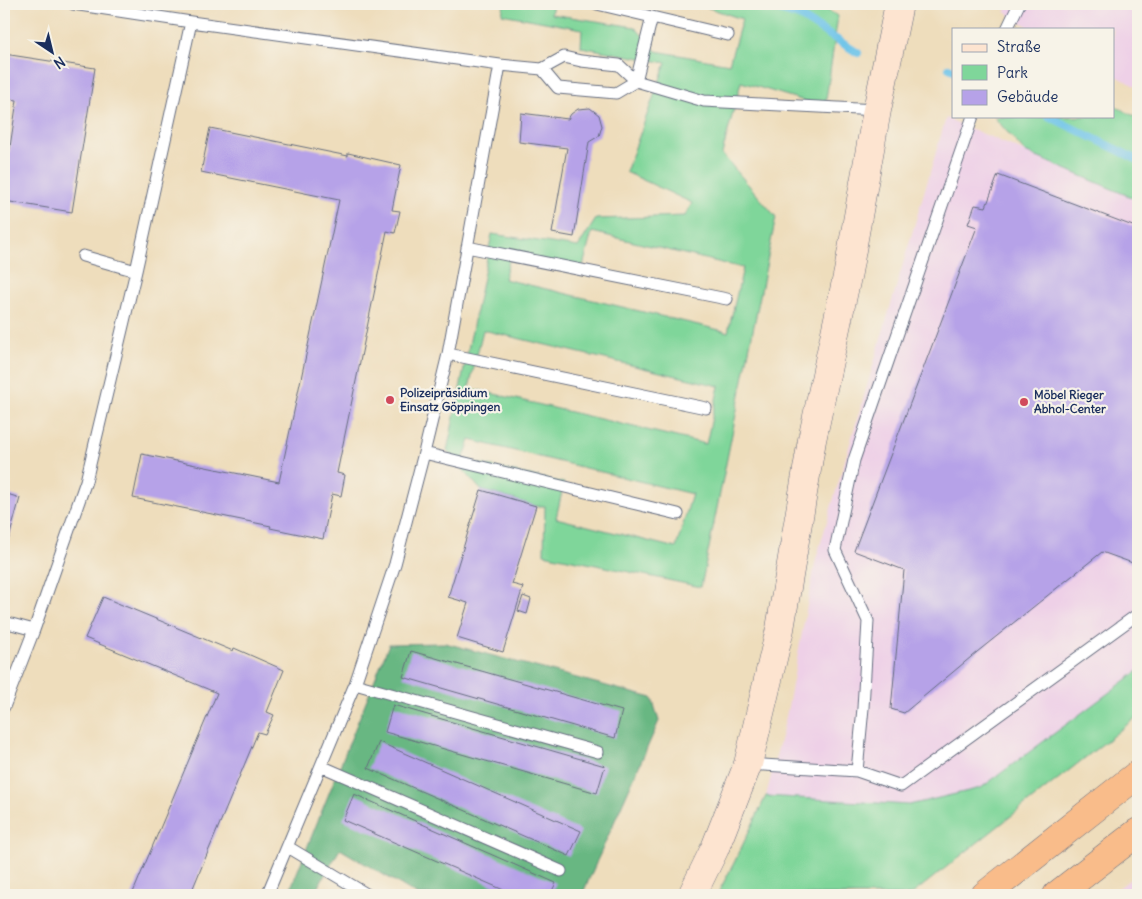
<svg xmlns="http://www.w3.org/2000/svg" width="1142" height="899" font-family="Delius,sans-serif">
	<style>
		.built { fill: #eed0e7 }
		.green { fill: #7fd69a; stroke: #4d827c; fill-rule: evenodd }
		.forest { fill: #67b782; stroke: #417370 }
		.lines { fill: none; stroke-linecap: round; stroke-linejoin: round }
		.stream { stroke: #6bc3e9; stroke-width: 8 }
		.building { fill: #b6a2e8 }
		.lane-casing { stroke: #656c7f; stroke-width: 13 }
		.secondary-casing { stroke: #656c7f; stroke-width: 29 }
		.highway-casing { stroke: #656c7f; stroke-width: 29 }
		.lane { stroke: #fff; stroke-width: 11 }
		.secondary { stroke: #fde4d0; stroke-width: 28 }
		.highway { stroke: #f9bc8a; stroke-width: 28 }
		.poi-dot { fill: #d1495b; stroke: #f7f3e8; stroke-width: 2 }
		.labels { text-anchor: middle; stroke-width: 4.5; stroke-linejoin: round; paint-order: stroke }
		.poi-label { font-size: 12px; font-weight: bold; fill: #1b2f5e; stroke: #f7f3e8; text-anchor: start }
	</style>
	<rect width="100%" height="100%" fill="#f7f3e8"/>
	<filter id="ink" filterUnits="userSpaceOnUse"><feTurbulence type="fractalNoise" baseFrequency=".02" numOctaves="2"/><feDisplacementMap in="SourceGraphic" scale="10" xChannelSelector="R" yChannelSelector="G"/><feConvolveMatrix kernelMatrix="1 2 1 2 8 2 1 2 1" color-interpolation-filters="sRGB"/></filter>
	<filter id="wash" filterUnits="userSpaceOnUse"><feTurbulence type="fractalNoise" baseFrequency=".0096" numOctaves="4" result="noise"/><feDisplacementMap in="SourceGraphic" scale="20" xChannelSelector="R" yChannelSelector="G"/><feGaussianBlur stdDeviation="1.12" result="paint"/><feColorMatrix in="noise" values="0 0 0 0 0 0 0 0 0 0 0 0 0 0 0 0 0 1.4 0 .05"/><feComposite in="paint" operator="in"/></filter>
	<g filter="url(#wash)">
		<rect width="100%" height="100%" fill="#eeddbc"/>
		<path class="built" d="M1010,4H1138V88L1113,74V29H1032L1005,12Z
			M946,118L1138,200V671L981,788L909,805L766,796L786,717L816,559Z
			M1138,873V895H1110Z"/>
		<path class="green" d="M504,4H553L551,14L635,27L656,51L729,64L742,19L697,4H816L838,16L825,107L741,82L722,154L776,217L701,587L544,554L545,506H536L481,490L447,451L492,234L578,247L596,219L685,216L692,203L626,172L666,63L581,47L582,29L502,14ZM592,232L743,268L728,332L504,279L511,253L582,270ZM483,330L719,386L706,444L469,388ZM470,440L692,494L676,548L556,518L564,483L463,460Z
			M1113,105L1138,118V200L1025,152L994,117L1113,116Z
			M1138,671V716L911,895H717L734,863L766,796L909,805L981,788Z"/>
		<path class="forest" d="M445,643L652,698L659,721L582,895H418L340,849L313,895H288L389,644Z"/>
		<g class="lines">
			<path class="stream" d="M761,4L801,17L858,53
				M949,68L953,70
				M1048,116L1138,160"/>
		</g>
		<g id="blocks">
			<path class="building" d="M4,54L95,68L72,212L4,201V187L17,100L4,98Z
				M590,108L599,115L602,126L599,136L589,142L574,237L552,233L567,148L519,142L521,113L568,119L571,114L578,109Z
				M210,128L348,156V153L401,165L392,210L400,211L395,233L387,231L337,473L345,475L341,496L332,494L323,539L270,528L271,526L133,498L142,454L279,482L339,200L201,172Z
				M998,175L1138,228V565L1102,552L977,652L904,713L891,709L904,570L854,551L977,227L968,224L975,205L986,207Z
				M481,490L536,506L512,584L523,587L503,652L457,638L468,603L448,597Z
				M4,493L20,498L9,538L4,537Z
				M523,596L531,599L527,614L518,611Z
				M103,597L233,651L234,648L284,670L267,712L274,715L265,734L258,732L190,895H132L217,693L85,638Z
				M411,651L622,711L615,738L403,677Z
				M393,705L605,766L597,793L385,732Z
				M379,742L581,831L569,856L368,768Z
				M354,794L556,883L550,895H515L343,820Z"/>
		</g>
	</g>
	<g filter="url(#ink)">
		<use href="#blocks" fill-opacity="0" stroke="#656c7f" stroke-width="1"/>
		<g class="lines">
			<g class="lane-casing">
				<path id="lane" d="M73,4L191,22L500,65L542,69L564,57L581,61L619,65L636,81L704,101L877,110
					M597,4L652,17
					M1007,29L1019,4
					M542,69L558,88L616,93L636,81L652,17L728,35
					M467,247L727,299
					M83,256L136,271
					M448,354L706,408
					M424,453L678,514
					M4,622L34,630
					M355,684L598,752
					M4,707L34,630L86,481L136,271L191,22
					M748,764L857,771L901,786L1138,614
					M321,766L561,871
					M857,771L863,708L868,621L835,550L854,460L973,116
					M288,847L368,895
					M267,895L355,684L395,564L424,453L448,354L500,65"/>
			</g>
			<g class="secondary-casing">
				<path id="secondary" d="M692,895L715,848L748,764L780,629L812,440L848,272L877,110L899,4"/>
			</g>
			<g class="highway-casing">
				<path id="highway" d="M985,895L1138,774
					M1057,895L1138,832"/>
			</g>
			<use href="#lane" class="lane"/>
			<use href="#secondary" class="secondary"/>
			<use href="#highway" class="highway"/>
		</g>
	</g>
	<g class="poi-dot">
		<circle cx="390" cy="400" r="5"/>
		<circle cx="1024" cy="402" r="5"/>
	</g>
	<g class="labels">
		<g class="poi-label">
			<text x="400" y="397">Polizeipräsidium<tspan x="400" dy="14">Einsatz Göppingen</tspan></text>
			<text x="1034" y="399">Möbel Rieger<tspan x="1034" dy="14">Abhol-Center</tspan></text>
		</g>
	</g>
	<rect width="1142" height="899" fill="none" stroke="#f7f3e8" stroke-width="20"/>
	<rect x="952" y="28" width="162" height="90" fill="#f7f3e8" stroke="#9fa5b1"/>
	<rect x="962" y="44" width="25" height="8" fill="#fde4d0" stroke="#9fa5b1"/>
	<text x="997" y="52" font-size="15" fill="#1b2f5e">Straße</text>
	<rect x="962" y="65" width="25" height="15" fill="#7fd69a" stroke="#9fa5b1"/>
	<text x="997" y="78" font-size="15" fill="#1b2f5e">Park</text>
	<rect x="962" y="90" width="25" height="15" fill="#b6a2e8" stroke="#9fa5b1"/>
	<text x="997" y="102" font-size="15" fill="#1b2f5e">Gebäude</text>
	<g transform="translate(52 52) rotate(145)" stroke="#f7f3e8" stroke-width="4" paint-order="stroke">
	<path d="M0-4L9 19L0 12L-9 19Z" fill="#1b2f5e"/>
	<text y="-8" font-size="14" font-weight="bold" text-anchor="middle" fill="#1b2f5e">N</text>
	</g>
</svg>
